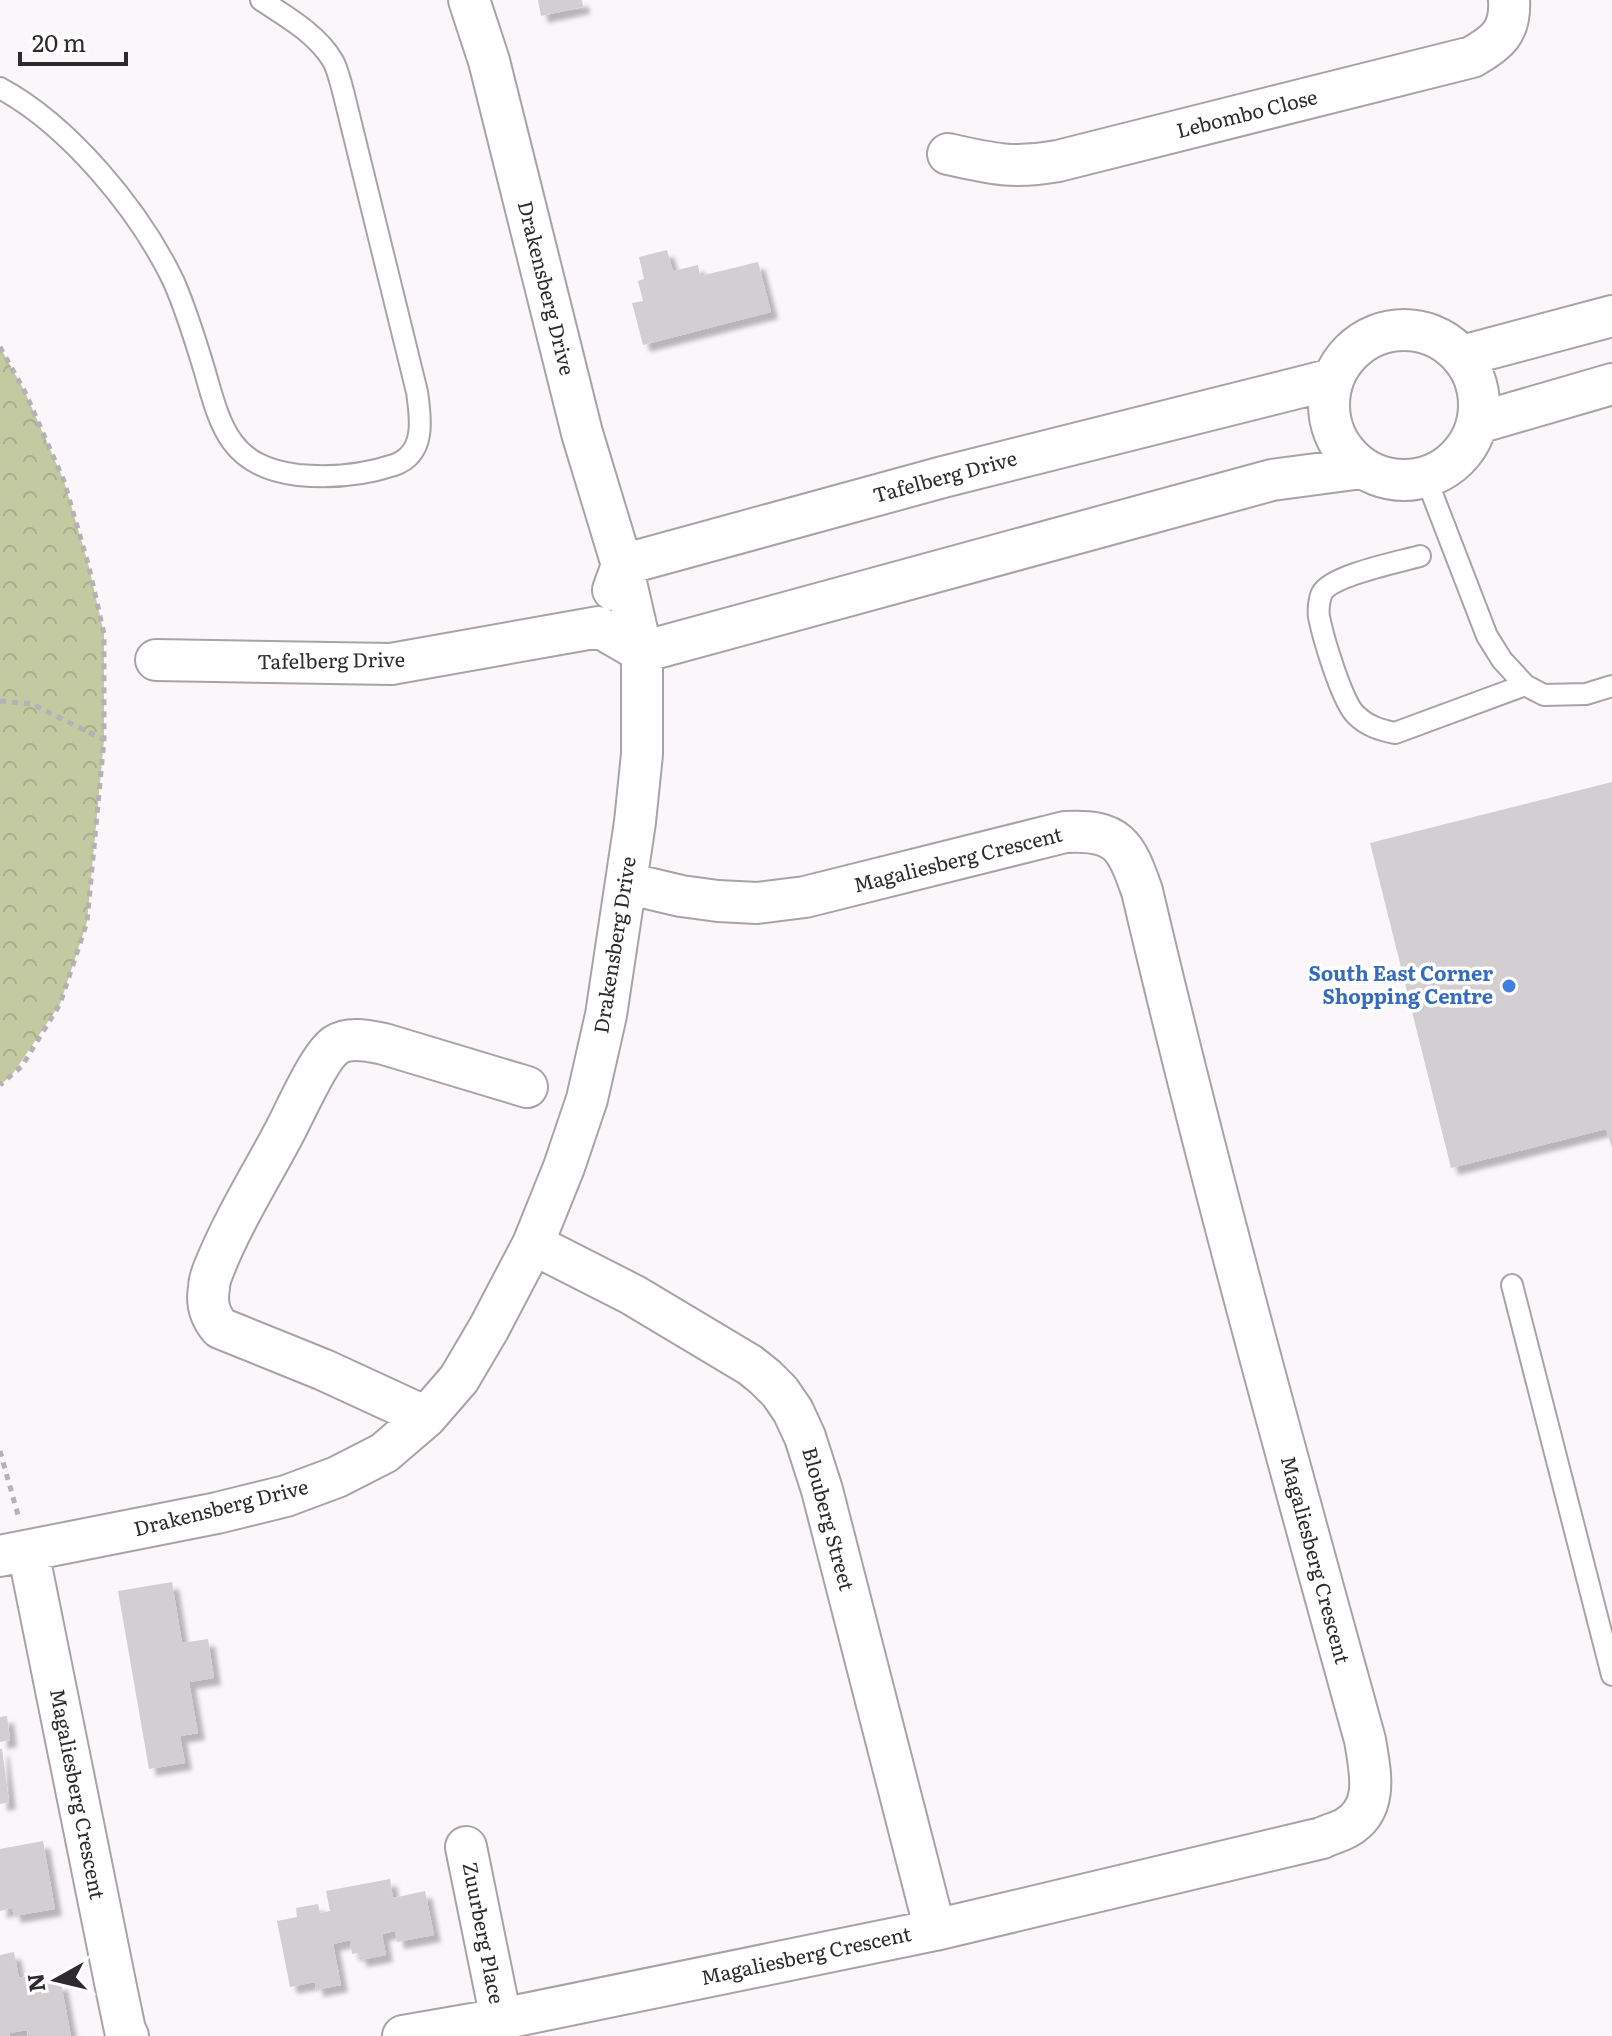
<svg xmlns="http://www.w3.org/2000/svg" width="1612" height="2036" font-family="Literata,serif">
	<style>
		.park { fill: url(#park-crowns) }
		.building { fill: #d3ced2; filter: url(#shadow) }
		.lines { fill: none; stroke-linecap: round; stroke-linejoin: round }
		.service-casing { stroke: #a7a3a7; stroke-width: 24 }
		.minor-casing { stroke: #a7a3a7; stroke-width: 44 }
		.path { stroke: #b5b1b5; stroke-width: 5; stroke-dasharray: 6 6; stroke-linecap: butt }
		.service { stroke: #fff; stroke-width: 20 }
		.minor { stroke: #fff; stroke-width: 40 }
		.shop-dot { fill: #3f7fe0; stroke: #fff; stroke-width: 3 }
		.labels { text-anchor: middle; stroke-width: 7; stroke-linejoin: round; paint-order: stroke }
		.street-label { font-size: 20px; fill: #2d2b2d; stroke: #fff }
		.shop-label { font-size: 20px; font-weight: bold; fill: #366cbe; stroke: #fff; text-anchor: end }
	</style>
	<defs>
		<pattern id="park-crowns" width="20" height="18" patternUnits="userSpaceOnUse" patternTransform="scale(2)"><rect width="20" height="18" fill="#c3caa2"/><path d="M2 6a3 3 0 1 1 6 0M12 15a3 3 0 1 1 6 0" fill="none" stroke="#a8ae8c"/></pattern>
		<filter id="shadow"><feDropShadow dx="7" dy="7" stdDeviation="2" flood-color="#0004"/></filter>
	</defs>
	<rect width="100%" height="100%" fill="#fbf6fa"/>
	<path class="park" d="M0,347L25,392L64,481L89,567L104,634V740L87,922L60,1004L12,1075L0,1085Z"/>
	<path class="building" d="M538,0H582L583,7L541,16Z
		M667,250L673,271L698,265L700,276L758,262L771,312L643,345L632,303L643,301L638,281L644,279L639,257Z
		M1612,782V1148L1606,1129L1451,1168L1370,843Z
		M172,1582L182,1643L208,1639L214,1678L189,1682L198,1733L180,1736L185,1763L149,1769L118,1591Z
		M7,1716L10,1740L0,1742V1717Z
		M0,1749H2L9,1802L0,1804Z
		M43,1841L55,1909L14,1916L12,1908L0,1911V1849Z
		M390,1879L393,1898L425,1891L434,1935L397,1942L395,1931L382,1934L386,1955L360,1960L358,1953L352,1954L350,1940L333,1944L341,1985L316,1990L315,1982L290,1987L277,1921L297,1917L296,1908L318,1904L320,1913L330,1911L326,1891Z
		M14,1952L19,1978L42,1973L45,1985L61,1983L71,2036H28L27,2030L9,2033L10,2036H0V1955Z"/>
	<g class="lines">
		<g class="service-casing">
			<path id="service" d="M0,88C69,125 139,210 173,280C186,309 196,342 205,372C221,429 231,467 298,475C330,478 364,475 394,465C426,454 421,419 417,392L343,91C340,81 338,70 333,61C317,34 287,17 261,0
				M1426,478L1487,636L1502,660L1525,685L1544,695L1586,694L1612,686
				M1420,556C1399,562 1332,575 1322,593C1319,599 1318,611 1319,617C1323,637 1342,702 1356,715C1367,726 1380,730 1395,733L1525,685
				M1512,1285L1612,1675"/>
		</g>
		<g class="minor-casing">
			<path id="minor" d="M948,154C992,164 1013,169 1058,161L1472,57C1497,43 1511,32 1509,0
				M1329 405a75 75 0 1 1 150 0a75 75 0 1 1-150 0Z
				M1462,356L1612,316
				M1478,423L1612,384
				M613,590L622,565L943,477L1333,379
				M156,660L391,664L599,627L642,652L1272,480L1362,468
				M533,1244L633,1295L750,1365L765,1377L780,1392L793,1411L805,1437L822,1490L935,1930
				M426,1417L324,1370L220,1328C210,1316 206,1304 209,1288C209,1283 211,1276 213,1271C232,1222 262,1175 286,1129C296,1110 320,1055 336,1045C350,1036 370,1041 384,1044L527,1087
				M28,1551L117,1992L125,2030L128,2036
				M0,1556L217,1513L286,1496L337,1477L384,1453L426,1417L459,1379L489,1328L533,1244L564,1167L587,1099L606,1015L635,822L642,754V652L622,565L582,433L489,61L469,0
				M466,1847L501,2019
				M403,2036L501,2019L935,1930L1322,1838C1330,1834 1339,1832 1346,1828C1380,1809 1370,1771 1365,1740C1287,1458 1209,1176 1142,891C1126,845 1118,829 1065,832L805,897L757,903L718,901L681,896L626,883"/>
		</g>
		<path class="path" d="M0,347L25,392L64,481L89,567L104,634V740L87,922L60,1004L22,1066L0,1085
			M0,701L32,704L104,740
			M0,1451L18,1515"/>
		<use href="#service" class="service"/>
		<use href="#minor" class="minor"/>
	</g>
	<circle class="shop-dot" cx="1509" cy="986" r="8"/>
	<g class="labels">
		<g class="street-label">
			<text transform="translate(1247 114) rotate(-14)" y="7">Lebombo Close</text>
			<text transform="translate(546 288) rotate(76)" y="7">Drakensberg Drive</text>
			<text transform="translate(945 477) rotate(-15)" y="7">Tafelberg Drive</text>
			<text transform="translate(331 661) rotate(-1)" y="7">Tafelberg Drive</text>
			<text transform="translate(958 860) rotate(-14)" y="7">Magaliesberg Crescent</text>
			<text transform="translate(615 945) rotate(-81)" y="7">Drakensberg Drive</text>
			<text transform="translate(221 1508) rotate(-14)" y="7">Drakensberg Drive</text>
			<text transform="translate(828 1519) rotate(75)" y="7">Blouberg Street</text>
			<text transform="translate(1315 1560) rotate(75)" y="7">Magaliesberg Crescent</text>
			<text transform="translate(77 1794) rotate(79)" y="7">Magaliesberg Crescent</text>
			<text transform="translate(483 1933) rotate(79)" y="7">Zuurberg Place</text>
			<text transform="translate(806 1956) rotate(-12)" y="7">Magaliesberg Crescent</text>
		</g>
		<g class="shop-label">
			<text x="1493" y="981">South East Corner<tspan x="1493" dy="23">Shopping Centre</tspan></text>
		</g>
	</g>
	<g transform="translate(56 1980) rotate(262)" stroke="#ffffff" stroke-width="6" paint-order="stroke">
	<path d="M0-6L14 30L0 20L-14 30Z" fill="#2d2b2d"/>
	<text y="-12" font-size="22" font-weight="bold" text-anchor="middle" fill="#2d2b2d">N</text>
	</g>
	<path d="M20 52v12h106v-12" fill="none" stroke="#2d2b2d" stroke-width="4"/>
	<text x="32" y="52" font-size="24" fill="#2d2b2d" stroke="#ffffff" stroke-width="6" paint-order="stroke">20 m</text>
</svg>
